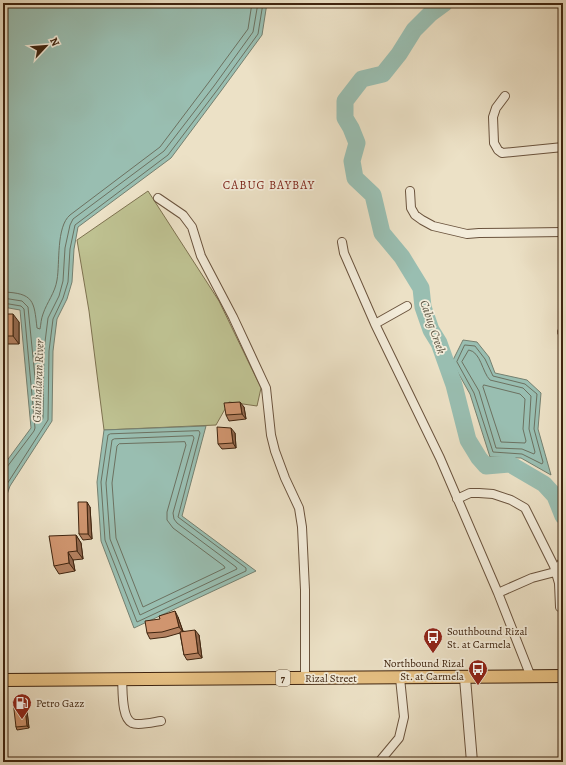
<svg xmlns="http://www.w3.org/2000/svg" width="566" height="765" font-family="Alegreya,serif">
	<style>
		.green { fill: #bec191; stroke: #7e7250 }
		.water { fill: #99beb1; stroke: #758070 }
		.lines { fill: none; stroke-linecap: round; stroke-linejoin: round }
		.shore { stroke: #6c7160; stroke-width: 1 }
		.river { stroke: #99beb1; stroke-width: 17 }
		.minor-casing { stroke: #6a533d; stroke-width: 10 }
		.tertiary-casing { stroke: #6a533d; stroke-width: 12 }
		.primary-casing { stroke: #3f240f; stroke-width: 14 }
		.minor { stroke: #f3ecda; stroke-width: 8 }
		.tertiary { stroke: #f3ecda; stroke-width: 10 }
		.primary { stroke: #e6c083; stroke-width: 12 }
		.wall { fill: #b3805f; stroke: #3f240f }
		.shaded-wall { fill: #92684e; stroke: #3f240f }
		.building { fill: #d0956f; stroke: #3f240f }
		.labels { text-anchor: middle; stroke-width: 3.5; stroke-linejoin: round; paint-order: stroke }
		.shield { fill: #f3ecda; stroke: #75604c; stroke-width: 1 }
		.shield-label { font-size: 10px; font-weight: bold; fill: #3f240f }
		.poi-label { font-size: 11px; fill: #3f240f; stroke: #f3ecda; text-anchor: start }
		.street-label { font-size: 11px; fill: #3f240f; stroke: #f3ecda }
		.neighbourhood-label { font-size: 12px; letter-spacing: 1px; fill: #7a1f14; stroke: #f3ecda }
		.water-label { font-size: 12px; font-style: italic; fill: #5a5240; stroke: #f3ecda }
	</style>
	<rect width="100%" height="100%" fill="#ece1c6"/>
	<filter id="stains"><feTurbulence type="fractalNoise" baseFrequency=".005" numOctaves="4"/><feColorMatrix values="0 0 0 0 .2 0 0 0 0 .09 0 0 0 0 .02 0 0 0 .5 -.17"/></filter>
	<radialGradient id="worn" r=".72"><stop offset=".6" stop-color="#630" stop-opacity="0"/><stop offset="1" stop-color="#630" stop-opacity=".3"/></radialGradient>
	<path class="green" d="M148,191L219,301L261,388L257,406L229,402L216,425L104,430L89,311L77,240Z"/>
	<path class="water" d="M3,3H267L262,35L221,91L171,158L78,227L74,249L72,282L67,299L57,319L53,351L52,421L10,486L3,506V466L31,428L20,310L3,307Z
		M463,340L477,342L489,357L495,373L527,380L541,393L538,429L551,475L521,458L490,457L470,394L452,362Z
		M206,426L182,516L256,571L134,628L101,541L97,482L104,430Z"/>
	<g class="lines">
		<path class="shore" d="M3,292C34,293 34,301 37,328L40,329C41,324 41,319 43,314C47,302 55,293 57,280C60,263 56,227 70,215L160,147L209,82L248,29L252,3
			M3,298L22,301L28,307L39,418L42,420L43,418L44,350L48,318L59,296L63,281L65,248L70,225L73,219L164,151L214,86L253,32L258,3
			M3,303L21,306L24,309L35,428L34,431L7,467L3,468
			M465,345L475,346L485,359L493,376L525,384L537,394L534,429L543,462L542,464L522,454L493,452L474,393L457,362Z
			M469,350C481,352 482,372 490,380L523,388L531,396L529,429L535,452L534,454L522,449L496,448L479,391L462,362Z
			M484,385L520,394L525,399L523,429L526,441L525,443L501,442L483,387Z
			M199,431L200,433L178,517L246,568V571L137,622L105,540L101,482L108,435L110,434Z
			M193,436L194,438L173,513L174,519L177,523L236,567L237,569L140,615L110,539L106,483L112,440L114,439Z
			M185,442L186,445L167,512V520L173,528L224,566L225,568L143,607L116,538L112,483L117,446L119,444Z
			M3,494L7,484L48,420L49,351L53,319L63,298L68,282L70,249L75,225L168,155L218,89L258,34L263,3"/>
		<path class="river" d="M445,3L430,14L414,30L399,54L383,74L362,79L345,101V118L351,128L357,143L352,161L355,178L373,195L382,233L402,257L421,288L423,307L431,330L439,343L454,385L468,440L479,458L486,466L510,464L544,484L555,496L563,516"/>
		<g class="minor-casing">
			<path id="minor" d="M505,96L496,108L493,117L494,143L498,150L502,153L563,147
				M410,191L411,208L415,215L422,220L433,226L467,234L479,233L563,232
				M158,198L183,215L192,227L201,256L233,317L266,388L271,435L275,451L285,478L299,508L302,527L305,590V678
				M342,242L344,253L375,324
				M407,306L375,324L440,458L498,593L531,677
				M562,332L563,333
				M457,499L470,493H479L493,494L511,500L525,508L554,566L559,583L560,607
				M498,593L532,578L555,572L563,561
				M122,679C123,690 121,718 132,723C138,726 154,722 161,721
				M379,762L399,738L404,717L400,678"/>
		</g>
		<g class="tertiary-casing">
			<path id="tertiary" d="M465,678L472,762"/>
		</g>
		<g class="primary-casing">
			<path id="primary" d="M3,680L563,676"/>
		</g>
		<use href="#minor" class="minor"/>
		<use href="#tertiary" class="tertiary"/>
		<use href="#primary" class="primary"/>
	</g>
	<path class="wall" d="M3,314L19,322V344H3Z
		M244,407L246,419L229,421L226,415Z
		M235,433L236,448L222,449L218,444Z
		M90,507L92,539L83,540L79,534Z
		M76,535L81,543L83,559L73,560L75,571L59,574L54,566Z
		M178,617L183,631L199,635L202,658L187,660L184,655L180,633L166,637L150,639L147,633Z
		M24,699L26,702L29,728L17,730L16,727Z"/>
	<path class="shaded-wall" d="M13,314L19,322V344L13,336Z
		M240,402L244,407L246,419L242,414Z
		M231,428L235,433L236,448L233,443Z
		M87,502L90,507L92,539L88,534Z
		M76,535L81,543L83,559L77,551Z
		M68,552L73,560L75,571L69,563Z
		M175,611L178,617L183,632L179,627Z
		M195,630L199,635L202,658L198,653Z
		M24,699L26,702L29,728L27,726Z"/>
	<path class="building" d="M3,314H13V336H3Z
		M240,402L242,414L226,415L224,403Z
		M217,427L231,428L233,443L218,444Z
		M78,502H87L88,534H79Z
		M76,535L77,551L68,552L69,563L54,566L49,536Z
		M175,611L179,627L162,632L147,633L145,621L160,619L159,616Z
		M195,630L198,653L184,655L180,632Z
		M24,699L27,726L16,727L13,701Z"/>
	<defs>
		<g id="bus-pin" transform="scale(1)"><path d="M0 17L-7.5 6A9.5 9.5 0 1 1 7.5 6Z" fill="#8f2418" stroke="#f3ecda"/><path d="M-5-6H5V4H4V6H2V4H-2V6H-4V4H-5ZM-3.5-4V0h7V-4ZM-3.5 1.2v1.5H-2V1.2ZM2 1.2v1.5H3.5V1.2Z" fill="#fff"/></g>
		<g id="fuel-pin" transform="scale(1)"><path d="M0 17L-7.5 6A9.5 9.5 0 1 1 7.5 6Z" fill="#8f2418" stroke="#f3ecda"/><path d="M-5.5-6h7V0h2V4h1.3V-2.5L3-4.5l.8-.8L6-3V5H2.5V1h-1V6h-7ZM-4.2-4.7v3.2H.2V-4.7Z" fill="#fff"/></g>
	</defs>
	<g fill-rule="evenodd">
		<use href="#bus-pin" x="433" y="637"/>
		<use href="#bus-pin" x="478" y="669"/>
		<use href="#fuel-pin" x="22" y="703"/>
	</g>
	<g class="labels">
		<rect class="shield" x="276" y="670" width="14" height="16" rx="3"/>
		<g class="shield-label">
			<text x="283" y="682">7</text>
		</g>
		<g class="poi-label">
			<text x="447" y="635">Southbound Rizal<tspan x="447" dy="13">St. at Carmela</tspan></text>
			<text x="464" y="667" text-anchor="end">Northbound Rizal<tspan x="464" dy="13">St. at Carmela</tspan></text>
			<text x="36" y="707">Petro Gazz</text>
		</g>
		<g class="street-label">
			<text x="331" y="682">Rizal Street</text>
		</g>
		<g class="neighbourhood-label">
			<text x="269" y="189">CABUG BAYBAY</text>
		</g>
		<g class="water-label">
			<text transform="translate(433 327) rotate(71)" y="4">Cabug Creek</text>
			<text transform="translate(38 381) rotate(-88)" y="4">Guinhalaran River</text>
		</g>
	</g>
	<rect width="566" height="765" fill="none" stroke="#ece1c6" stroke-width="16"/>
	<rect x="4" y="4" width="558" height="757" fill="none" stroke="#3f240f" stroke-width="2"/>
	<rect x="8" y="8" width="550" height="749" fill="none" stroke="#3f240f"/>
	<g transform="translate(46 46) rotate(64)" stroke="#f3ecda" stroke-width="3" paint-order="stroke">
	<path d="M0-3L7 15L0 10L-7 15Z" fill="#3f240f"/>
	<text y="-6" font-size="11" font-weight="bold" text-anchor="middle" fill="#3f240f">N</text>
	</g>
	<rect width="100%" height="100%" filter="url(#stains)"/>
	<rect width="100%" height="100%" fill="url(#worn)"/>
</svg>
